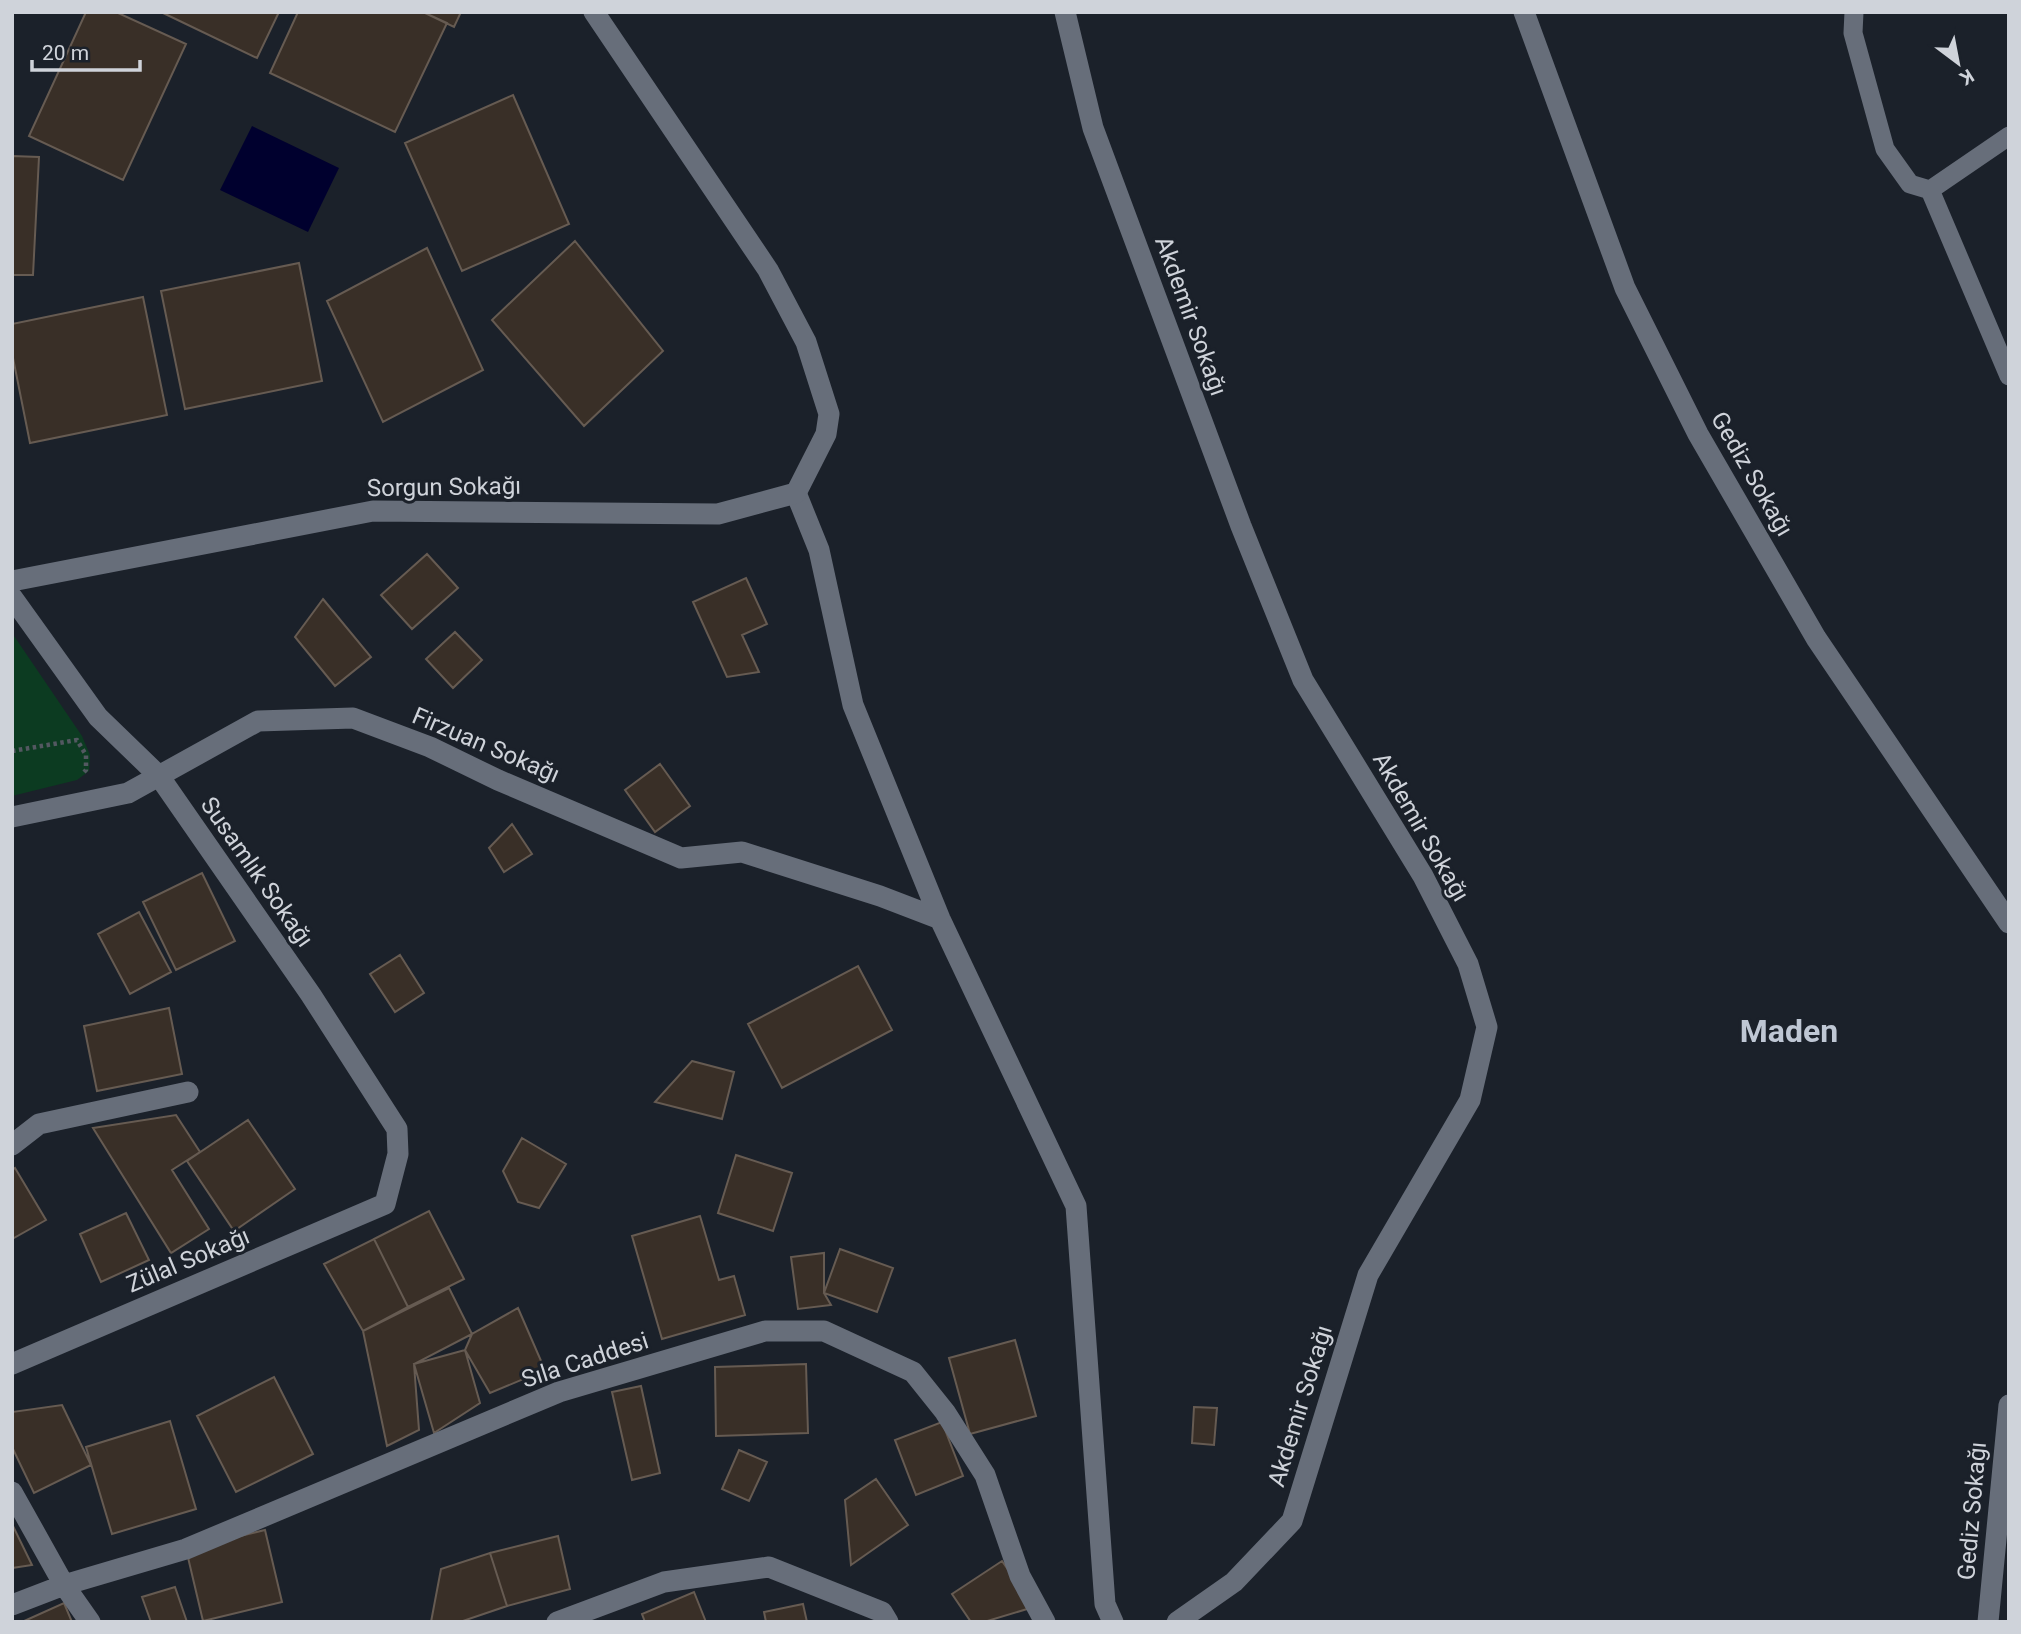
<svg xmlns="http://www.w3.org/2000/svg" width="2021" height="1634" font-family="Roboto,sans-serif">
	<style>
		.green { fill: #0c3b21 }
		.water { fill: #00002e }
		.building { fill: #392f27; stroke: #665b52; stroke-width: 2 }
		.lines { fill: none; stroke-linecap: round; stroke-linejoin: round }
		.path { stroke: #535861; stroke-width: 4.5; stroke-dasharray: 3.5 3.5; stroke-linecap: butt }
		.service { stroke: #676e7a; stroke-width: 19 }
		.minor { stroke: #676e7a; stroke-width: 21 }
		.tertiary { stroke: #676e7a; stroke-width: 21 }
		.labels { text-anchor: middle; stroke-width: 6; stroke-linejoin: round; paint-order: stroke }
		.street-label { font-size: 24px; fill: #cfd3da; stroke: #1b212a }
		.district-label { font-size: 32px; font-weight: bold; fill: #bfc7d4; stroke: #1b212a }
	</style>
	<rect width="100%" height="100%" fill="#1b212a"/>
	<path class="green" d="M12,633L82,736L90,755L89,771L77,780L12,796Z"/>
	<path class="water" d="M252,126L339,168L308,232L220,190Z"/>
	<path class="building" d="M86,12H116L186,44L123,180L29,136Z
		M161,12H279L257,58Z
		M298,12H423L447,23L395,132L270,73Z
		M423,12H461L454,27Z
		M513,95L569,224L462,271L405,143Z
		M12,156L39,157L33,275H12Z
		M575,241L663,351L584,426L492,320Z
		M427,248L483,370L383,422L327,301Z
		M299,263L322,381L185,409L161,291Z
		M143,297L167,415L30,443L12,353V324Z
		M427,554L458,588L412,629L381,595Z
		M746,578L767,624L742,635L759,672L727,677L693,602Z
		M323,599L371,657L335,686L295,637Z
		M455,632L482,660L453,688L426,659Z
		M660,764L690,806L655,832L625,790Z
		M512,824L532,854L504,872L489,848Z
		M202,873L235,941L176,970L143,902Z
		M139,912L171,972L130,994L98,934Z
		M400,955L424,993L395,1012L370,974Z
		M858,966L892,1030L782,1088L748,1024Z
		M169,1008L182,1074L97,1091L84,1026Z
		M692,1061L734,1072L722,1119L655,1102Z
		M176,1115L200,1152L172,1170L209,1229L171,1253L93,1128Z
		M248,1120L295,1189L234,1231L187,1161Z
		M522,1138L566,1164L539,1208L518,1202L503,1171Z
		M736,1155L792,1173L773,1231L718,1213Z
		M15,1168L46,1220L12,1239V1170Z
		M429,1211L464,1279L408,1307L374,1239Z
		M126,1213L149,1260L101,1282L80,1234Z
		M700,1216L719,1280L734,1276L745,1315L662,1339L632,1236Z
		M374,1239L408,1307L363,1331L324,1264Z
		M840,1249L893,1268L877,1312L824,1293Z
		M824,1253V1293L831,1305L798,1309L791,1257Z
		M449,1288L472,1334L414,1364L419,1430L387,1446L363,1331Z
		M518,1308L545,1370L490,1393L465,1350L472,1334Z
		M1015,1340L1036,1416L970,1434L949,1358Z
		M465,1350L480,1403L434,1433L414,1364Z
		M806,1364L808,1433L716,1436L715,1367Z
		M274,1377L313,1454L236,1492L197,1416Z
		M641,1386L660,1473L632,1480L612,1392Z
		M62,1405L91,1465L34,1493L12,1447V1412Z
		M1194,1407L1217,1408L1214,1445L1192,1443Z
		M170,1421L196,1509L112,1534L86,1447Z
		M942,1422L963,1476L916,1495L895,1440Z
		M739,1450L767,1462L749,1501L722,1489Z
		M876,1479L908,1525L851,1565L845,1500Z
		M12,1524L32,1565L12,1568Z
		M265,1530L282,1602L203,1621L186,1549Z
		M558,1536L570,1589L507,1606L490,1553Z
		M490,1553L507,1606L460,1622H431L441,1569Z
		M1002,1561L1034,1607L984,1622H971L952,1594Z
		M175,1587L187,1622H151L142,1597Z
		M694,1592L706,1622H645L642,1614Z
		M64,1603L72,1622H22Z
		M803,1604L807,1622H766L764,1612Z"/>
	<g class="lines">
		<path class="path" d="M12,751L77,740L86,755V770L84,772"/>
		<path class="service" d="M1854,12L1853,33L1885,149L1910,184L1930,190L2009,136
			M1930,190L2009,376"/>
		<path class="minor" d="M1065,12L1093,128L1241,526L1303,680L1423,876L1468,964L1487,1027L1470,1100L1368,1275L1292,1521L1234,1582L1177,1622
			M1524,12L1625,288L1698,434L1816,638L2009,923
			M796,493L819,550L853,705L940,919L1076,1206L1105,1604L1113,1622
			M12,597L98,717L159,776L311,995L397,1129L398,1154L385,1204L12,1364
			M12,817L128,793L258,721L353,718L430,747L498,780L681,858L742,852L880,896L940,919
			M12,1145L39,1124L188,1092
			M12,1492L64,1585L90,1622
			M12,1605L64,1585L186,1549L559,1392L765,1331H824L913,1372L945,1412L985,1475L1020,1576L1045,1622
			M557,1622L664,1582L769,1567L882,1612L888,1622
			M1988,1622L2009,1405"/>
		<path class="tertiary" d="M12,581L373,511L718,514L796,493L826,434L829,414L806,342L768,270L594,12"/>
	</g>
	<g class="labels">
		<g class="street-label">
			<text transform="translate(1191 316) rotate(70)" y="8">Akdemir Sokağı</text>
			<text transform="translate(1752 474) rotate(60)" y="8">Gediz Sokağı</text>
			<text transform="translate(444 487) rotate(-1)" y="8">Sorgun Sokağı</text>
			<text transform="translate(486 745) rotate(23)" y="8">Firzuan Sokağı</text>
			<text transform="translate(1421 827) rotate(60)" y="8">Akdemir Sokağı</text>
			<text transform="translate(257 872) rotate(55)" y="8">Susamlık Sokağı</text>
			<text transform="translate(188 1260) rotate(-23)" y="8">Zülal Sokağı</text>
			<text transform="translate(585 1360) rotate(-18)" y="8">Sıla Caddesi</text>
			<text transform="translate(1300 1406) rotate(-73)" y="8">Akdemir Sokağı</text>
			<text transform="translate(1972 1511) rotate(-85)" y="8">Gediz Sokağı</text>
		</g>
		<g class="district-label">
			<text x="1789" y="1042">Maden</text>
		</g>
	</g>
	<rect width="2021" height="1634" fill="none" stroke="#cfd3da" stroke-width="28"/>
	<g transform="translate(1958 63) rotate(148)" stroke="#1b212a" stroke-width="5" paint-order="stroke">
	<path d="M0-5L12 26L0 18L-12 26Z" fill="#cfd3da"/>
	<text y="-10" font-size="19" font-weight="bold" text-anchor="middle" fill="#cfd3da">K</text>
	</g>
	<path d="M32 60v10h108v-10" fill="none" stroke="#cfd3da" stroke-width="3.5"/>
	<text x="42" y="60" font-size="21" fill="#cfd3da" stroke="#1b212a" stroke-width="5" paint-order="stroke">20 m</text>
</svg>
